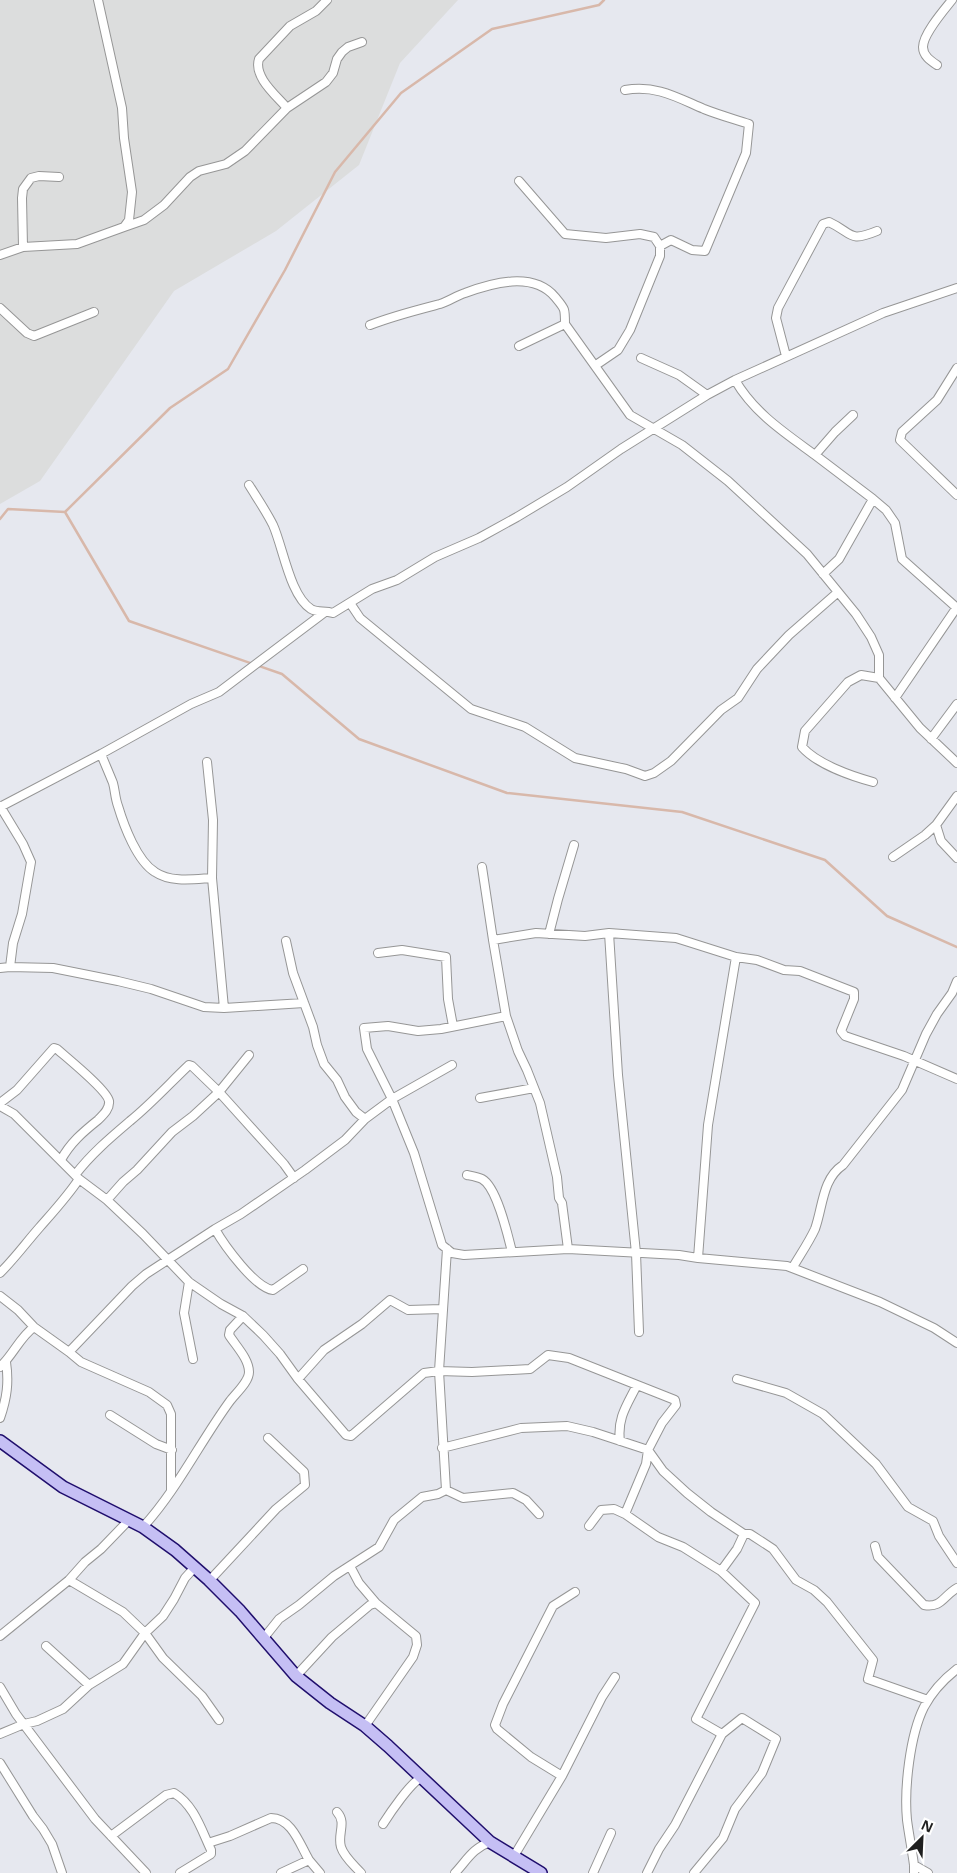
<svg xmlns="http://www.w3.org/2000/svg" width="957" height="1873" font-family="'Noto Sans',sans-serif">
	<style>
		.residential { fill: #dcdddd }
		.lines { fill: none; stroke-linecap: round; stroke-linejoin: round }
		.stream { stroke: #d8b8aa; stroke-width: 2.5 }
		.street-casing { stroke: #969696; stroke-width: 10 }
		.secondary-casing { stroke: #200f6d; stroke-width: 14 }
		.street { stroke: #fff; stroke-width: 8 }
		.secondary { stroke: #c5bff4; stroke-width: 11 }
	</style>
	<rect width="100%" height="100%" fill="#e6e8ef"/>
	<path class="residential" d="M0,0H458L400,63L359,165L276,231L174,291L40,481L0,504Z"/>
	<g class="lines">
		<path class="stream" d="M65,512L129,621L282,674L359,739L507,793L682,812L825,860L887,916L957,947
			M0,519L8,509L65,512L170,408L228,369L285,270L335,172L401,93L492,29L599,5L604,0"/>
		<g class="street-casing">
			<path id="street" d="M937,65C931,61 923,56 923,47C923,34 944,10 952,0
				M625,90C657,85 676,97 704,109C719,115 734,119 749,124L746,153L705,251L692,250L671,240L660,246
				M287,108C277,96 253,77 259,59L290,26L316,11L327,0
				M519,181L565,234L606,238L640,234L654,237L660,246V256L630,330L618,350L596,365
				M124,227L144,220L164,205L190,177L199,171L226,164L245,151L287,108L326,82L333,73L337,59L342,52L348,47L362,42
				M23,247L22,198L23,189L31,178L39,176L59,177
				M0,255L23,247L77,244L124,227L129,220L132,192L124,138L122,108L98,0
				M0,308L27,333L34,336L94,312
				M370,325C393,316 417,310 440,304C449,301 456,296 465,293C492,283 533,271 555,297C565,309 565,308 565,324L630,415L682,445L728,481L807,554L856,614L871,637L879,655V678L920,728L957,763
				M519,346L565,324
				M786,356L776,318L778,308L823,224L829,222C853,233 848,243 877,231
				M641,358L679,375L707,395
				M957,368L937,400L902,432L900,440L957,495
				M735,380C754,413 785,433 815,455
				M249,485C257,498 266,511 273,525C283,547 290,596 311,609C318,613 325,610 333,613L372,589L397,580L435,557L479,538L517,517L567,487L621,449L707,395L735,380L883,313L957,288
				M873,499L886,510L895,523L902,559L957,608
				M823,574L839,559L873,499L815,455L835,432L853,415
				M350,603L360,618L471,709L525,727L575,758L626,769L645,776L654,773L671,761L721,710L738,698L757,669L772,653L789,635L837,593
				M895,698L957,607
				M931,739L957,704
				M101,754C105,764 109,773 113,783C115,790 115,798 118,806C124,826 137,861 155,872C171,883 195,879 212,878
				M873,782C851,776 817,764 802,747L805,731L848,682L861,675L879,678
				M957,796L936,825L941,841L957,858
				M0,806L23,844L31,862L22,914L13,943L10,967L53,968L118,981L151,989L204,1007L224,1008L212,878L213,820L207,762
				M0,807L101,754L191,704L219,692L325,612
				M893,857L925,835L936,825
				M482,867L493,940
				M609,933L618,1075L636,1253L639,1332
				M549,934L558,899L574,845
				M286,941L293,973L313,1027L317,1045L324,1064L337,1080L345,1097L356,1112L365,1119
				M378,953L402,950L446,957L448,999L453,1026
				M736,957L757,960L784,970L800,971L854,992V999L841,1031L845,1036L904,1056L957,1079
				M0,968L10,967
				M224,1008L304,1003
				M506,1016L441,1029L418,1031L388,1026L364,1028L367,1049L392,1099L414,1153L442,1245L452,1253L464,1255L568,1249L679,1255L698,1258L787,1266L880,1302L934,1328L957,1343
				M480,1098L534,1088
				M0,1103L17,1090L54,1048L57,1049C67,1058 107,1090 109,1101C110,1109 103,1115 98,1120C83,1132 70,1143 61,1160
				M0,1106L14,1114L79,1179L107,1200L143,1234L189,1282L221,1304L243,1316L263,1335L280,1354L298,1379L346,1435L351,1436L424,1373L439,1371L472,1372L530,1369L548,1355L569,1358L675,1400L676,1405L662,1423L648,1450L646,1464L625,1514
				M75,1175C91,1154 110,1138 130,1121C151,1104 170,1083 189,1065L192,1066L219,1092L249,1055
				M467,1175C472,1176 478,1177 482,1179C497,1187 508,1236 512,1252
				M107,1200L123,1182L137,1170L172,1132L193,1116L219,1092L284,1164L294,1178
				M215,1229C224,1245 255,1288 273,1290L303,1269
				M568,1249L562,1203L559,1198L557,1177L540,1103L527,1070L518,1051L506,1016L493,940L536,933L585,936L609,933L676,938L736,957L708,1125L698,1258
				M793,1267C800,1255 809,1242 815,1229C823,1207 822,1179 843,1165L902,1090L926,1034L937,1014L952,993L957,981
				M0,1273C15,1258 25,1244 39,1228C53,1212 67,1197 79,1179
				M189,1282L184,1313L193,1359
				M0,1296L18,1310L34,1327L69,1352L132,1286L146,1274L215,1229L241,1214L305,1170L345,1140L365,1119L392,1099L452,1065
				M69,1352L81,1362L149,1392L167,1405L171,1414V1490
				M0,1367C13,1355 20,1337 34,1327
				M298,1379L324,1350L362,1324L390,1300L408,1310L442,1309
				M737,1379L786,1393L823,1414L876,1464L908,1507L933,1521L939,1536L957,1563
				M110,1415L156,1444L172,1450
				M0,1418C7,1398 9,1382 6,1362
				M620,1441C617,1418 627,1405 637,1385
				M442,1448L521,1428L567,1426L593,1432L648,1450L663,1471L687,1493L711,1512L744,1534
				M446,1490L463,1498L513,1493L526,1500L539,1514
				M129,1520L101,1549L85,1562L69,1580L123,1612L145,1633L163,1658L202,1696L219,1720
				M589,1526L601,1510L614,1509L625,1514L658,1537L683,1547L721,1571L737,1549L744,1534H750L773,1549L796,1580L814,1590L827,1602L873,1660L868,1679L928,1700
				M143,1527C177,1490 200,1442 230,1401C236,1393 249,1382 249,1372C249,1359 236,1346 229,1335L230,1330L243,1316
				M875,1546L878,1557L924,1605C942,1608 943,1596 957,1588
				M350,1566L359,1583L376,1603
				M721,1571L755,1603L696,1719L722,1734
				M210,1580L276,1509L305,1485L304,1472L268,1438
				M0,1636L69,1580
				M263,1639L279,1619L299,1605L334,1576L379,1547L394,1520L422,1497L438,1494L446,1490L439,1371L447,1249
				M46,1646L89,1685
				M296,1676L332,1637L370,1605L376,1603L416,1636L417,1645L413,1657L365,1726
				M0,1687L16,1714L95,1819L146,1873
				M0,1734L24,1724L37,1721L63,1709L89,1685L123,1664L145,1633L163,1616L174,1599L185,1578L195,1567
				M0,1763L33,1816L43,1829L52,1844L62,1873
				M562,1776L531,1757L497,1729L495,1725L503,1704L553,1606L575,1592
				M337,1812C347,1823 337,1834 341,1847C344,1857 354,1865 361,1873
				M383,1824C390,1813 411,1782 421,1778
				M111,1836L166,1795L174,1793C194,1805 201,1829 211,1850V1854L180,1873
				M208,1843L230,1836L271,1818C292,1818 300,1845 309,1860
				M514,1856L562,1776L602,1697L615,1677
				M914,1865L928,1873
				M281,1873L309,1860L320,1873
				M455,1873C467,1860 473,1848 490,1842
				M593,1873L611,1833
				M647,1873L659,1849L675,1825L722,1734L742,1718L776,1739L762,1773L735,1809L723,1838L694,1873
				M914,1873V1865C912,1850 909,1835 907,1820C904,1788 910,1735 924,1707C932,1692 944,1679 957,1669"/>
		</g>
		<g class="secondary-casing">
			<path id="secondary" d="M0,1441L63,1487L143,1527L175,1550L209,1580L240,1611L296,1676L330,1703L365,1726L388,1746L490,1842L541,1873"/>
		</g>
		<use href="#street" class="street"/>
		<use href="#secondary" class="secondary"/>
	</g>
	<g transform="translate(922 1838) rotate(24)" stroke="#ffffff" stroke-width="4" paint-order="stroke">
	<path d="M0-4L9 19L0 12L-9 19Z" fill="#1f1f1f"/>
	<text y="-8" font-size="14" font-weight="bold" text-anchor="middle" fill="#1f1f1f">N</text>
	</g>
</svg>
